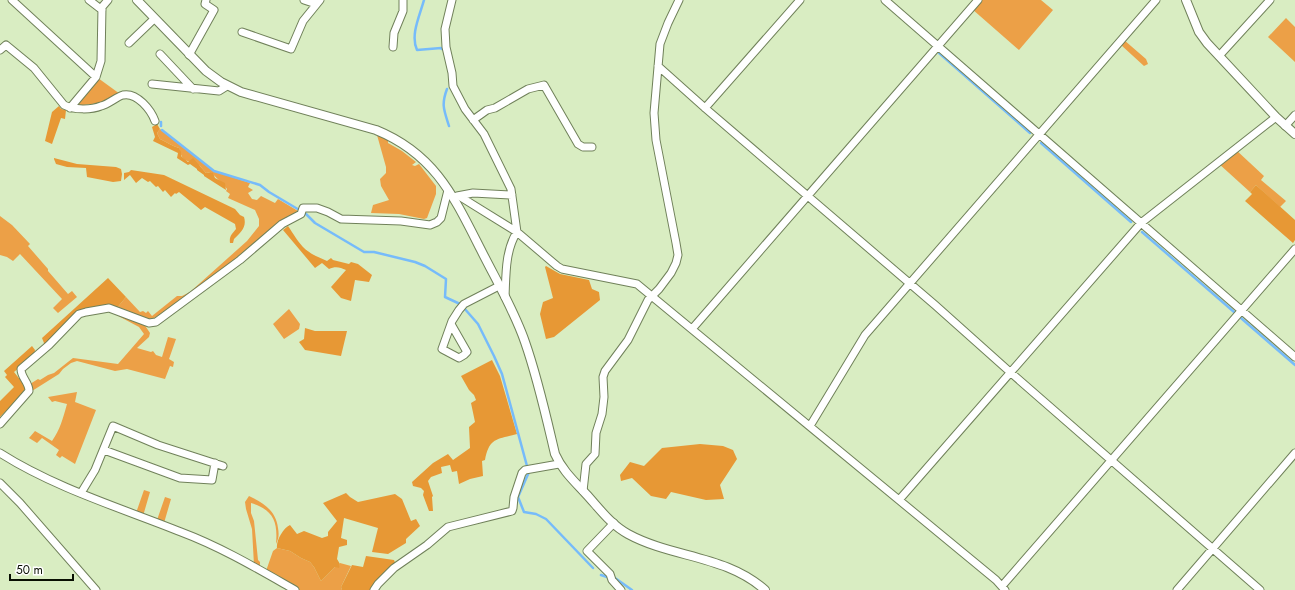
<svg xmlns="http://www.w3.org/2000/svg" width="1295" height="590" font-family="Jost,sans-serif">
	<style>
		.green { fill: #eca047 }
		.forest { fill: #e79835 }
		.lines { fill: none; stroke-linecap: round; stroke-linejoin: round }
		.stream { stroke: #76bbfa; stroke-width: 2.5 }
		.minor-casing { stroke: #70815a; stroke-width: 9 }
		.tertiary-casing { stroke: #70815a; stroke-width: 10 }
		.minor { stroke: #fff; stroke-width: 7 }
		.tertiary { stroke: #fff; stroke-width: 8 }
	</style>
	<rect width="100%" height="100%" fill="#d9edc2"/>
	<path class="green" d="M980,0H1041L1053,10L1019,50L972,9Z
		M1286,18L1295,27V62L1268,37Z
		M1124,40L1146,59L1148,64L1144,66L1121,45Z
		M98,78L120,94L101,103L74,106Z
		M160,129L214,171L250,183L248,187L253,190L248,193L252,199L257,200L261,196L275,203L278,199L298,211L276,224L239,257L183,300L154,318L150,319L117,308L126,297L140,312L143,311L146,313L148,311L152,316L177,296H182L190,292L247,241L259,226V219L255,210L228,198L230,194L226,191L227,189C222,182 216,178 211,172L206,173C204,171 202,168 200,166C189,158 183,166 179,148C172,146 167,142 160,139L157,133Z
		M377,135L388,140V143L402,151L416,162L412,165L415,166L419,164L436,186V194L427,218L424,219L399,214L371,213L373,205L389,200L381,186L380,179L386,173V167Z
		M1235,149L1264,176L1261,180L1286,201L1280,207L1256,185L1250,192L1218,163Z
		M0,216L12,225L30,244L28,246L48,269V271L68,294L72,291L77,297L58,313L53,308L62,299L20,254L13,261L7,257L0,255Z
		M289,309L300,324L299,329L284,339L273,324Z
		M109,311L144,324L150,333L149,337L137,348L151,352L153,351L156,355L162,357L168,337L176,339L169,359L174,362L173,367L170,366L165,379L127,369L115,371L77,361L71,363L63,369L59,374L32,391L30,384L38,379L40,380L48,375L54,373L73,358L118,364L144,334L139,327Z
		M77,392L75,402L96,410L75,464L62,456L60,458L56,455L59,450L42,438L37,443L29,438L35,431L52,441C60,430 63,418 67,404L55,401L52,402L48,397Z
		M144,490L150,492L143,516L136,513Z
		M249,496C264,503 276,511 278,528C279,534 279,538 276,544C278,521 273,510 251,503V513L254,521L258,560L260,562V567L254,565L252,529L246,509L245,502Z
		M165,497L171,499L164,523L157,520Z
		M277,548L290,551L301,558L310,562L314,567L321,581L335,567L340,565V563L351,566L341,587L342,590H298L266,571L273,551Z"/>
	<path class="forest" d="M59,106L61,109L66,110L65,119L61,118L52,144L45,141L52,112Z
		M157,124L160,129L157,133L160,139C167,142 172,146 179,148L181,152V156L188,162L193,158L206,173L211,172L213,173L215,178L225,183L226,190L204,176V175L197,170V169L190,164L188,165L177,158L178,153L153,141L155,137L152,127Z
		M54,158L77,164L116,167L121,169L122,174L121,181L113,182L87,177L86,168L67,167L56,164L54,159Z
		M131,170L164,175L235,209L240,215L244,217C247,227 241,232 234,239L233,243H230C229,236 232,234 236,229L235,224L205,207L201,210L179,192L176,194L175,193L171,197L165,190L163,192L158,186L156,187L150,181L148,182L142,178L136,183L130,175L124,180V173L129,172Z
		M1256,185L1295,220V240L1293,243L1245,201L1252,194L1250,192Z
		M288,226C302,247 303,251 327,261L331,258L333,260L349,264L351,262L358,264L372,275L369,282L355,280L351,301L341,298L331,287L346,270C340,267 335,266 329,269L322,263L315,268L283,230Z
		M546,266L560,274L589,280L592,289L599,292L600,300L554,337L546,339L540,314L543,302L553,298L545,267Z
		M108,278L126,297L117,308L110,304L79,311L42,349L44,343L42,338Z
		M305,328L315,331H347L341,356L305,350L299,342L304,339Z
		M32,346L35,350L34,355L14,372L26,387V390L0,417V401L14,387L5,377L7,375L4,371Z
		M492,360L500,376L517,434C497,439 489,438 485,460L482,461L483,476L470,479L459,484L457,471L452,472L450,465L441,467L442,473L431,477L428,481L433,496L432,497L433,511H429L423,495L424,491L421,488L413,486L412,482L433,463L448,454L453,460L470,448L469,427L475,422L471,403L476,400L474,395L469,390L461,376Z
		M700,444L723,446L733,450L737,459L720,485L724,499L706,500L671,492L666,499L651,496L632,478L621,481L620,475L630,462L644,466L662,448Z
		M346,493L350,497L358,502L395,494L402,499L411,521L416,519L420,526L406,539V543L388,554L372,552L378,528L344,518L341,538L347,540V545L339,547L337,559L340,564L339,568L335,567L321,581L314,567L310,562L301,558L290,551L277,548C276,541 283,528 290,525L297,534L304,531L322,538L328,536V532L337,521L323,503Z
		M366,556L394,560L396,565L371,590H342L341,587L352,565L363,567Z"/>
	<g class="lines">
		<path class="stream" d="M424,0C420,15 410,35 417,50L441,48L442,49
			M939,53L1030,133
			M447,89C441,105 444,110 449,126
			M161,122V126
			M162,130L214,171L260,185L269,192L301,211
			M1041,143L1131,222
			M306,214L315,223L364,252H374L415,262L425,266L446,279L445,297L460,304
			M1142,232L1295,365
			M464,308L478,324L494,356L502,374L527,466
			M529,472L518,497L524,512L536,514L546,519L593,568
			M601,575L607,577
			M615,578L632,590"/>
		<g class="minor-casing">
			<path id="minor" d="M12,0L96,77
				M89,0L102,10
				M304,0L316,4
				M452,0L445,29L446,47L452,73L453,86L465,109L484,134L511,189L517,232C505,250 506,276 505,297
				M885,0L1295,357
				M242,32L291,49L303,21L320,0
				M129,43L154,19
				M393,47L394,33L403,11V0
				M0,50L6,45L34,68L64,105C74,110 91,110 101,106C109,104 116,97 123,95C137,92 151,110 155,121
				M160,54L193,89
				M189,55L214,10L205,4L206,0
				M1219,56L1270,0
				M658,66L705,108L935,305L1010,372L1260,590
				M152,84L219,91L227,86
				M70,108L96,77L101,61L102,7L108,0
				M705,108L800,0
				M473,120L487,110L495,108L528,89L544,85L578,144L583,147H592
				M1285,126L1295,115
				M457,196L473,193L512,195
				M459,196L517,232L557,266L562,269L637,284L996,580L1005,590
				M451,324L467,352L464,355L459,358L442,349L452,321L459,310L464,304L499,286
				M692,329L978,0
				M0,424L29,391C29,382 21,378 21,369L49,345L79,314L86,312L109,308L149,323L156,322L240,260L282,224L301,214L303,208H317L328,212L341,219L401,221L430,225L437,222L441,218L448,190
				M810,426L865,335L1156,0
				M104,450L180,478L212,480L215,463
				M0,453C55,488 121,508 181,532C221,547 258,569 295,590
				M0,483L20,503L96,590
				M583,491L586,464L595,454L596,433L602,414L604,397L603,377L605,371L628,340L648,300L659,289L671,273L676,263L678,255L676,243L656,140L654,113L660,44L668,23L679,0
				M81,493L95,470L113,426L158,445L223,466
				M899,500L1141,223L1276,117
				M614,523L587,551L610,574L612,580L621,590
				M1002,586L1295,249
				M374,590L378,584L394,568L427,545L448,527L512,511L513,508L514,497L522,473L525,470L559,464
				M1177,590L1295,453"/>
		</g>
		<g class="tertiary-casing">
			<path id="tertiary" d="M137,0L206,71L221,82L241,92L376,130C435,154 454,197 481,250C496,280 514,310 525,342C538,379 546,416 555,454C562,470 574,481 586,494C599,508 611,525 628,534C672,558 726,555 765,590
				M1186,0L1199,32L1207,43L1276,117L1295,134"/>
		</g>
		<use href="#minor" class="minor"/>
		<use href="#tertiary" class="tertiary"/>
	</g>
	<path d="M10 574v6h63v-6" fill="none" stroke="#090f02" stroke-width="2"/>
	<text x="16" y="574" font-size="12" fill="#090f02" stroke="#ffffff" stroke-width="3" paint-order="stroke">50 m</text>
</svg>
